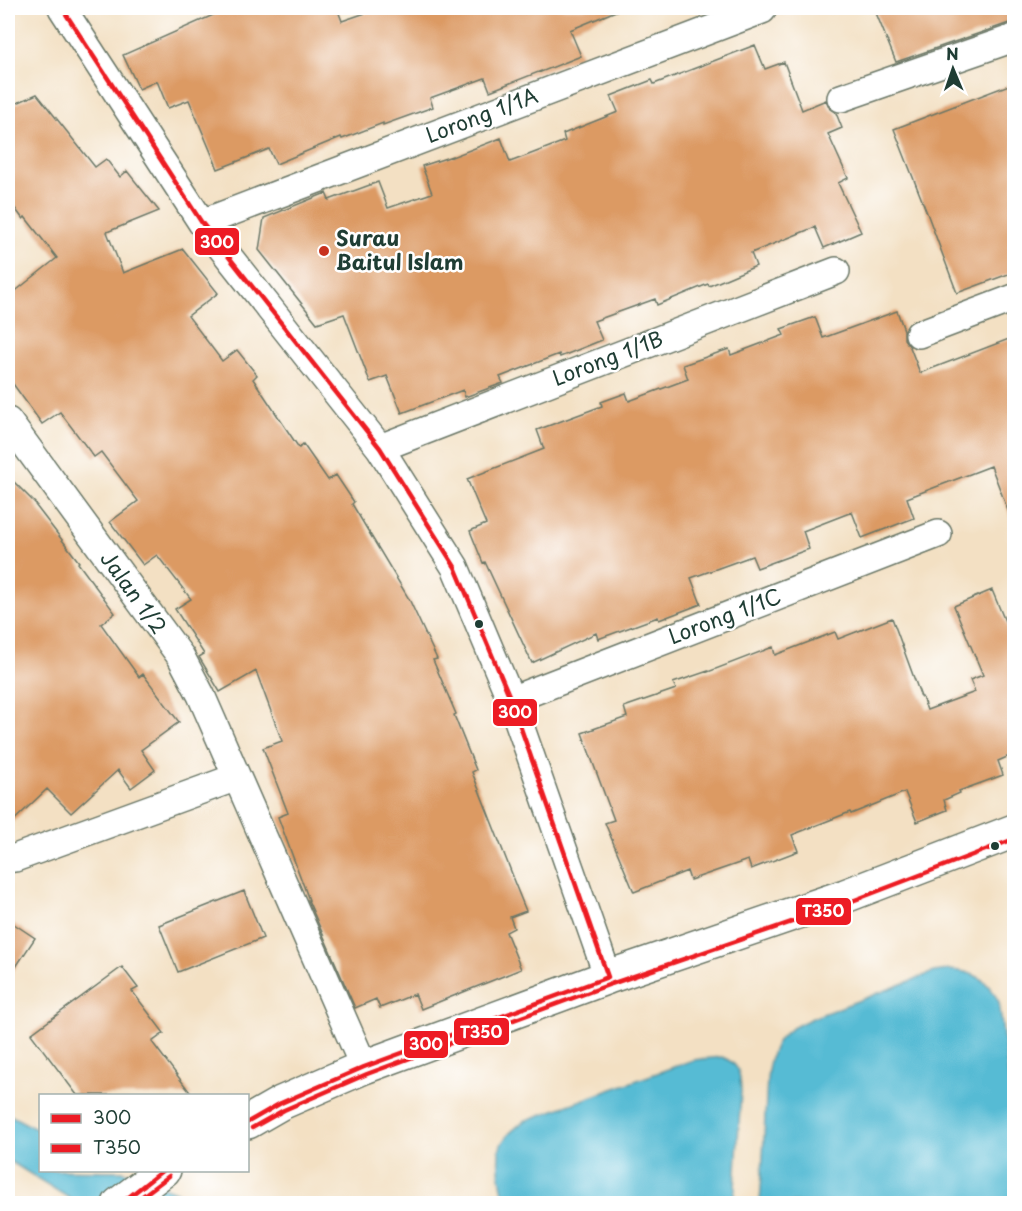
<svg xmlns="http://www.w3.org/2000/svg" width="1022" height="1211" font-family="'Playpen Sans',sans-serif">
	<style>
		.water { fill: #56bbd4; stroke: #3a7c84; stroke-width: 1.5 }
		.building { fill: #dc9a64 }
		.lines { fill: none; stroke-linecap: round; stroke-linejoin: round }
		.minor-casing { stroke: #697666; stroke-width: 30 }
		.tertiary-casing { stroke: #697666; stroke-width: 36 }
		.minor { stroke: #fff; stroke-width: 27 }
		.tertiary { stroke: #fff; stroke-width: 33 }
		.bus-1-casing { stroke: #fff; stroke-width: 9 }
		.bus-2-casing { stroke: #fff; stroke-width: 9 }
		.bus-1 { stroke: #ed1b24; stroke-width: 4.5 }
		.bus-2 { stroke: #ed1b24; stroke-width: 4.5 }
		.poi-dot { fill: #c8321e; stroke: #fff; stroke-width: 2 }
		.bus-dot { fill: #1f3d34; stroke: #fff; stroke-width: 2 }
		.labels { text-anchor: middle; stroke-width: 5; stroke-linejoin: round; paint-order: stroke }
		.street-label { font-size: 21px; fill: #1f3d34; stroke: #fff }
		.poi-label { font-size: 21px; font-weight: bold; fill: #1f3d34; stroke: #fff; text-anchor: start }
		.line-badge { stroke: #fff; stroke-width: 2 }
		.badge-label { font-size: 16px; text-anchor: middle; font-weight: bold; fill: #fff }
	</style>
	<rect width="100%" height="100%" fill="#fff"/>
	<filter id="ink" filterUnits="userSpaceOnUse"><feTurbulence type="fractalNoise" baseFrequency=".0167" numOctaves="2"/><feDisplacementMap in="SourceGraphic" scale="12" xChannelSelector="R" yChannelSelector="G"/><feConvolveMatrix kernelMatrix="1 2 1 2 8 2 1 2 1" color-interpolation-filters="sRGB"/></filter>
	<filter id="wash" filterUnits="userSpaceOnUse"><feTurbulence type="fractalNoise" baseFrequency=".008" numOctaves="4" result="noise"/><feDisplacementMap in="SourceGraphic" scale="24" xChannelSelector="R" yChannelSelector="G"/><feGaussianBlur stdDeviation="1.35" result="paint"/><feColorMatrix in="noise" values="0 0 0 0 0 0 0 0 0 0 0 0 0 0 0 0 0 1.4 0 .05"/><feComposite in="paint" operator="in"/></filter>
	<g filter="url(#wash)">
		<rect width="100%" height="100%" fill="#f3e0c3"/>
		<path class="water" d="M948,970C975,971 987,979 999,1002L1014,1123V1203H760C762,1174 764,1145 765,1115C767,1093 765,1067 775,1046C783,1030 800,1024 815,1017L934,972Z
			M722,1057C740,1064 740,1073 741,1091L734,1203H505C502,1187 495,1161 501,1145C505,1135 516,1128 524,1121L693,1060Z
			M8,1114L40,1131V1170L123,1171L203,1203H77L8,1160Z"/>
		<g id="blocks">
			<path class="building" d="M229,8H337L342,21L380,8H623L570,30L581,56L541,72V71L490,91L485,78L430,98L433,107L383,125V123L342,139L341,137L276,164L269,149L218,169L189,100L168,108L157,81L139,89L123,55Z
				M874,8H1014V23H1009L896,62Z
				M755,45L765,69L784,62L802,110L826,100L830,109L836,113L842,128L828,134L848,178L838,183L861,232L824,248L815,227L751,253L756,266L709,286L708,284L657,305L655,299L594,321L602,340L560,357L559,354L500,377L503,383L465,397L463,390L402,413L387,376L370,382L344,314L317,323L259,250L264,218L326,193L329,200L378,182L388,208L432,193L422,166L452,156V157L501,138L510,162L565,141L563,134L618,112L611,96L652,80L654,84Z
				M1014,83V272L957,293L927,213L894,129Z
				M37,94L95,167L106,159L120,177L127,171L159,211L107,232L123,273L183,249L218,293L188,316L222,361L237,350L257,375L253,379L299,448L303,444L328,480L336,475L354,502L352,504L409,599L437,659L433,660L456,714L454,715L476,770L472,772L514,879H513L526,911L510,917L514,928L506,932L521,969L421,1009L415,994L380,1008L376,999L355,1008L308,900H309L278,817L288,813L263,748L282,741L256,671L220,692L199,657L204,654L175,609L191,599L157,555L143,565L110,522L138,501L101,452L94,457L60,412L42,424L8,377V297L57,258L25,217L23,219L8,199V107Z
				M897,311L904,330V339L910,347L920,373L1014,337V520L1012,521L991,466L907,498L914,518L862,538L852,512L803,531L809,549L757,568L752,556L691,578L701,604L659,620L658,617L598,639L596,633L532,663L485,562L483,563L470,531L486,524L467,479L544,449L537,430L602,406L601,402L626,393L629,401L688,379L683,365L729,349L731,355L784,335L781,329L815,317L823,338Z
				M8,476L37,505L36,506L79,562L78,563L115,613L101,624L139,677L143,674L179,722L141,750L155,770L131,788L118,770L71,813L47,789L8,826Z
				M992,590L1014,643V754L998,761L1003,775L959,791L960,793L944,800L947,810L917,822L905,792L851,814L850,812L792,835L798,851L751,869L748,860L690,880L687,871L634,892L605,823L614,820L582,733L627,717L624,707L676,689L673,683L708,671V672L773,647L775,655L835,632L838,639L892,618L921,697H922L927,710L975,692L970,680L983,675L954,606Z
				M244,891L263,938L178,972L159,925Z
				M8,920L35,938L8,979Z
				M122,967L138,988L132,991L164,1033L152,1042L192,1095H77L31,1034Z"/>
		</g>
	</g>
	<g filter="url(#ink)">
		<use href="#blocks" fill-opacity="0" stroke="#697666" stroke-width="1.5"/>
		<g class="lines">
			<g class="minor-casing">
				<path id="minor" d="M62,8L202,223L380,448L455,567L511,700L608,977
					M841,98L1014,38
					M202,223L762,10
					M919,334L1014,298
					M8,421L181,657L201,695L364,1067
					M380,448L836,271
					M511,700L938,534
					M8,859L15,858L237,777"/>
			</g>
			<g class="tertiary-casing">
				<path id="tertiary" d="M248,1122L281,1103L364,1067L608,977L845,896L1014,831
					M119,1204L164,1170"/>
			</g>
			<use href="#minor" class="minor"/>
			<use href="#tertiary" class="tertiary"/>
			<g class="bus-1-casing">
				<path id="bus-1" d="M62,8L202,223L380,448L455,567L511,700L608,977
					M248,1122L281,1103L364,1067L608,977
					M120,1204L163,1170"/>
			</g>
			<g class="bus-2-casing">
				<path id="bus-2" d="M252,1128L284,1110L367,1074L611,984L847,903L1014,839
					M132,1204L169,1176"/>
			</g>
			<use href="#bus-1" class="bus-1"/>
			<use href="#bus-2" class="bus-2"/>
		</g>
	</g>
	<circle class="poi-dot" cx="324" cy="251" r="6"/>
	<g class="bus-dot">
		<circle cx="479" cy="624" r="5"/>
		<circle cx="995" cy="846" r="5"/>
	</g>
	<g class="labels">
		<g class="street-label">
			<text transform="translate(482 116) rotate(-21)" y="7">Lorong 1/1A</text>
			<text transform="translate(608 359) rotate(-21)" y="7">Lorong 1/1B</text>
			<text transform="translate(133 593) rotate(54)" y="7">Jalan 1/2</text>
			<text transform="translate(725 617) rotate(-21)" y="7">Lorong 1/1C</text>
		</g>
		<g class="poi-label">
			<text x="336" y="246">Surau<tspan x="336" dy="24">Baitul Islam</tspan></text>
		</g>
	</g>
	<g class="line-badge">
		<rect x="194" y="227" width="46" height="29" rx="6" fill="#ed1b24"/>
		<rect x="492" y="698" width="46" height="29" rx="6" fill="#ed1b24"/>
		<rect x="795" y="897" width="57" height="29" rx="6" fill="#ed1b24"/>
		<rect x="453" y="1017" width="57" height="29" rx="6" fill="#ed1b24"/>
		<rect x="403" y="1030" width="46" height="29" rx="6" fill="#ed1b24"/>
	</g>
	<g class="badge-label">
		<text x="217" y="248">300</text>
		<text x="515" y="718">300</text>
		<text x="823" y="917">T350</text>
		<text x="481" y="1038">T350</text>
		<text x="426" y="1050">300</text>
	</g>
	<rect width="1022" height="1211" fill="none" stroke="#fff" stroke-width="30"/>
	<rect x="39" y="1094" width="210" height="78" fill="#ffffff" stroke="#a5b1ae" stroke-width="1.5"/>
	<rect x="51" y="1114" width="30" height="9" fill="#ed1b24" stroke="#a5b1ae" stroke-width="1.5"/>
	<text x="93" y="1124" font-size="18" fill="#1f3d34">300</text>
	<rect x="51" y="1144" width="30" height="9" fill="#ed1b24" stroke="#a5b1ae" stroke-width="1.5"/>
	<text x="93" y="1154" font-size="18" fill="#1f3d34">T350</text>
	<g transform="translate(953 69) rotate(358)" stroke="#ffffff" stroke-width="4.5" paint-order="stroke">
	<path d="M0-4.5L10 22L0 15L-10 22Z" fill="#1f3d34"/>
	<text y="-9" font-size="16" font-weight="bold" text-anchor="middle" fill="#1f3d34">N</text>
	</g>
</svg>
